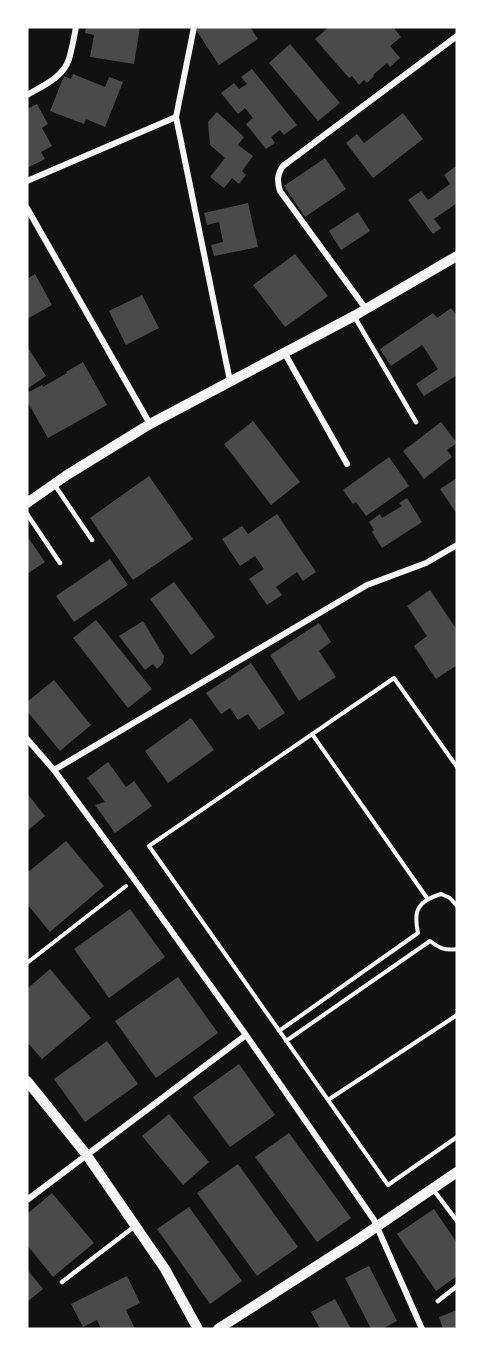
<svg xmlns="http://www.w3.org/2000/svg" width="484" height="1356" font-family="'Varela Round',sans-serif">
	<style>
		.building { fill: #4a4a4a }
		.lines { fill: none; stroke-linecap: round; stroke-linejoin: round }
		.path { stroke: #f5f5f5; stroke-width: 4 }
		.service { stroke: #f5f5f5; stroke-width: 4.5 }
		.minor { stroke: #f5f5f5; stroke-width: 6 }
		.tertiary { stroke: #f5f5f5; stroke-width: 10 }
	</style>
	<rect width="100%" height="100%" fill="#111"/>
	<path class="building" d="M86,27H140L134,64L90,57L94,35L85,33Z
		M200,27H250L258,39L219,65L196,30Z
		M329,27H393L401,37L390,46L400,58L390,67L387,63L373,75L374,76L367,83L364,80L359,85L352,76L349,78L315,39Z
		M290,44L340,103L318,121L269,63Z
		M252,69L297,125L284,135L280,130L271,137L275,143L266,149L246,124L253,118L245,108L238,114L221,93L234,83L239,89L247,84L241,77Z
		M73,74L105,87L109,77L123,82L105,127L86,119L84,124L50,111L64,76L71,79Z
		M37,104L48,124L42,128L52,146L41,152L45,159L27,168V109Z
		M217,112L244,137L238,145L253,156L242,171L246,175L239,184L232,178L224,188L210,177L225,158L210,145L208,122Z
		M403,113L423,139L373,178L346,143L357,134L364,143Z
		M325,158L346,189L305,217L284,186Z
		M456,166L457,168V203L434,219L441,228L433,234L408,200L421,191L428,200L450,184L444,175Z
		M248,203L258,247L214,256L211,245L223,242L219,222L207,225L204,213Z
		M358,212L370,231L341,250L329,231Z
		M295,254L328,296L285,327L253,285Z
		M35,274L52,305L27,319V279Z
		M142,295L159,328L126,345L109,311Z
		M451,308L457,316V375L424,396L416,384L438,369L422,345L391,366L380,349L433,313L437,318Z
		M27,346L46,376L27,389Z
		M83,362L107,405L48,438L27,401V393L42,385L43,387L67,373L66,372Z
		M253,421L300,482L271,505L224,444Z
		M441,422L457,443L447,450L452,457L424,479L403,451Z
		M389,457L409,486L366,516L356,502L353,504L343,490Z
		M149,476L193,539L133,580L90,518Z
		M457,478V514L440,489Z
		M407,498L422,522L382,548L372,532L374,530L369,522L380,514L382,518L402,506L399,503Z
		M277,514L316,572L303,581L297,572L276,587L282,595L267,605L249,579L264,569L255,556L240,566L222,539L242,526L248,534Z
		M27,536L45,562L27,574Z
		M110,559L128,585L74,622L56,596Z
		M174,582L215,637L191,655L150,599Z
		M430,590L457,630V665L436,679L414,646L427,636L407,606Z
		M96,620L152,689L128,708L73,638Z
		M143,621L164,656L163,663L157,669L153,664L145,670L119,636Z
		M319,623L331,642L319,651L336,677L299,701L270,655Z
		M251,663L285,713L259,730L248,714L238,720L230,708L221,714L206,693Z
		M54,680L91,725L60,751L27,711V702Z
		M191,718L214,750L168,783L145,751Z
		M108,762L126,787L134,781L152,806L115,833L95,805L105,802L87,778Z
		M27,793L45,816L27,831Z
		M66,841L104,886L50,932L27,904V873Z
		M130,909L165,957L109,998L74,949Z
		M50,969L91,1018L42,1059L27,1042V989Z
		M178,977L218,1033L156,1078L115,1021Z
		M107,1041L138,1084L85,1122L54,1079Z
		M239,1064L275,1115L230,1147L193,1097Z
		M169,1114L209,1162L183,1185L142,1136Z
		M289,1133L351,1218L317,1242L255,1157Z
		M238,1164L298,1247L257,1276L197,1193Z
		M52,1193L94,1243L53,1277L27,1245V1214Z
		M189,1207L242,1281L210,1304L157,1229Z
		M434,1209L457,1243V1276L436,1291L397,1234Z
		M369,1266L397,1321L382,1329H371L345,1278Z
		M27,1269L43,1289L27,1302Z
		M127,1276L140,1303L126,1310L135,1329H101L97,1320L83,1327L71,1304Z
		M335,1299L351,1329H320L311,1312Z
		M457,1310V1329H443L439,1317Z"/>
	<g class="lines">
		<path class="path" d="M312,734L427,898
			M457,767L394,678L149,846L388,1185L457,1137
			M27,963L126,886
			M279,1031L418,933C413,910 418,901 441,894L450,898L457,906
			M286,1041L430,941C439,948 445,951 457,949
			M328,1100L457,1015"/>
		<path class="service" d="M354,316L416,422
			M54,484L92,540
			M27,514L60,563
			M432,1188L457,1221
			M62,1282L135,1226
			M438,1301L457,1286"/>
		<path class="minor" d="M194,27L176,117L230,381
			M27,95C42,86 63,78 69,59C72,49 74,38 76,27
			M27,181L176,117
			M27,208L150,424
			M366,309L280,191C277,181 277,175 283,166L457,36
			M284,352L347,464
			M27,739L54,770L134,879L246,1035L374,1220L422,1329
			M54,770L367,585L426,563L457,545
			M27,1200L246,1035"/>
		<path class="tertiary" d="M27,503L67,475L150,424L354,316L457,256
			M27,1081L86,1154L165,1269L198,1329
			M218,1329L354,1242L457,1172"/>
	</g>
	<rect width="484" height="1356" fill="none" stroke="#ffffff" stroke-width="57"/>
</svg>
